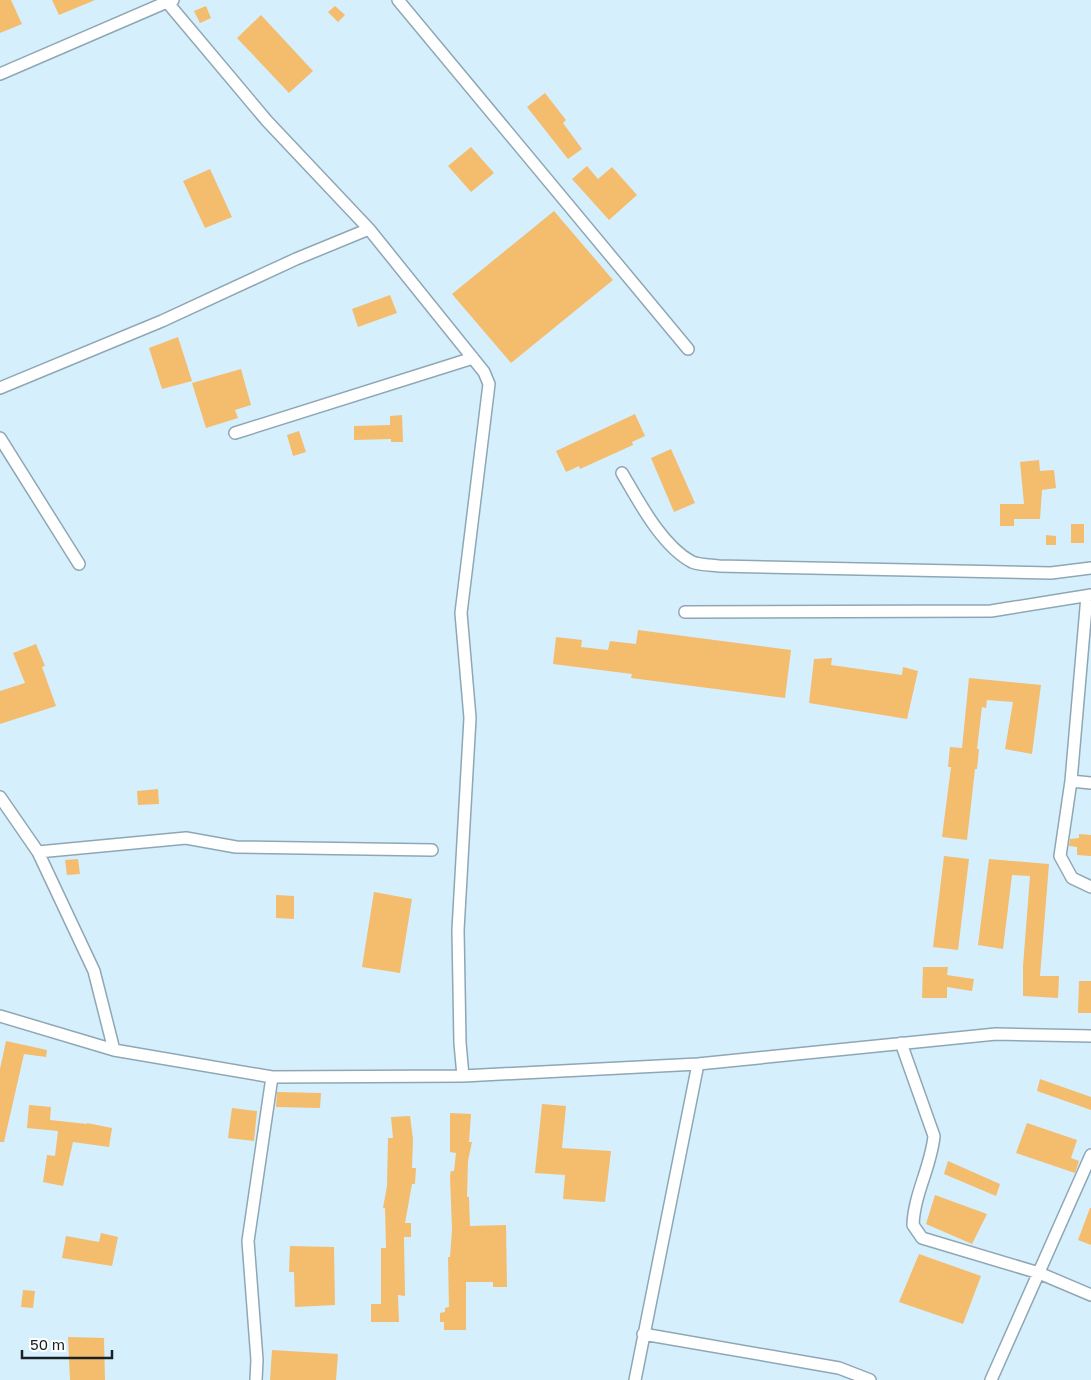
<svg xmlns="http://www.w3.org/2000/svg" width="1091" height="1380" font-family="'Golos Text',sans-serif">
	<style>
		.building { fill: #f4bc6d }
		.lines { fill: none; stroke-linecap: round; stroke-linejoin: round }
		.minor-casing { stroke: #8fa7b4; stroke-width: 14 }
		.minor { stroke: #fff; stroke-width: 11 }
	</style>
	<rect width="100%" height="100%" fill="#d6effd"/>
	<path class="building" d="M0,0H11L22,24L0,33Z
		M52,0H95L59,15Z
		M206,6L211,18L200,23L194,11Z
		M335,6L345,15L338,22L328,12Z
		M261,15L313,71L289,93L237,38Z
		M545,93L566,120L563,123L582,149L568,159L527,107Z
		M471,147L494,173L471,192L448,166Z
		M587,166L598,179L612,167L637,195L609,220L572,179Z
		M210,169L232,217L205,228L183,181Z
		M554,211L613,280L511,363L452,294Z
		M390,295L397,313L358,327L352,309Z
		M178,337L192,381L162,389L149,348Z
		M241,369L251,405L235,410L238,418L206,428L192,383Z
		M635,414L645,436L632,442L633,445L580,469L579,466L566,472L556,451Z
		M402,415L403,442H391V439L354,440V426L390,425V416Z
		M299,431L306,452L293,456L287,435Z
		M671,449L695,503L674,512L651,458Z
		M1039,460L1040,471L1054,470L1056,488L1042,490L1040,519H1014V526H1000V504H1024L1020,462Z
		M1071,524H1084V543H1071Z
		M1046,535L1056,536V545H1046Z
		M638,630L791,650L785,698L631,678L632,674L553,664L556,637L582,640L581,647L608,650L610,641L636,644Z
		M36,644L45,666L42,667L56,706L0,724V691L25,683L13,653Z
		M832,658L831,665L902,675L903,667L918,671L907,719L809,703L814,659Z
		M969,678L1041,685L1032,754L1005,749L1013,702L987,700L986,708L982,707L977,749H979L977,769H975L967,840L942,837L951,767H948L950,747L962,748Z
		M158,789L159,804L138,805L137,791Z
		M1079,834L1091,835V856L1077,855V847L1069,846L1070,839L1079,838Z
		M944,856L969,859L958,950L933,947Z
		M78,859L80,874L67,875L65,860Z
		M989,859L1049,864L1040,976H1059L1058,998L1023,996V966L1030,876L1012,875L1003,949L978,945Z
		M374,892L412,899L400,973L362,967Z
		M276,895L294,896V919L276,918Z
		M923,967H948L947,975L974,979L972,991L947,987V998H922Z
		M1079,981H1091V1013H1078Z
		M6,1041L47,1050L46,1057L24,1054L4,1142H0V1069Z
		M1040,1079L1091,1097V1110L1037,1091Z
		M277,1092L321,1093L320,1108L276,1107Z
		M542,1104L566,1106L562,1148L611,1151L605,1202L563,1199L565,1175L535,1173Z
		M29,1105L51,1107L50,1120L87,1124V1123L112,1128L109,1147L73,1142L63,1186L43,1182L47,1155L55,1156L58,1131L27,1128Z
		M232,1108L257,1111L254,1141L228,1138Z
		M450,1113L471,1114L469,1142H472L468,1161L467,1197H469L470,1226L506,1225L507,1287H493V1282H466V1330H444V1322H440V1313L445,1312V1308L449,1307L448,1257H450L452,1230L450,1176L451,1171H454L456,1153L450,1152Z
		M410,1116L413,1139L412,1168H416L415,1184H412L405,1223H411V1237H404L405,1296L398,1295L399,1322H371V1304H381V1248H386L385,1208H383L387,1186L388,1138H393L391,1117Z
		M1027,1123L1077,1140L1071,1158L1079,1161L1075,1173L1016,1153Z
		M948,1161L1000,1184L996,1196L944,1174Z
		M935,1195L987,1214L972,1244L926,1224Z
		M1090,1208H1091V1245L1078,1240Z
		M101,1233L118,1237L112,1266L62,1258L66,1236L99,1242Z
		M290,1246L334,1247L335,1305L295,1307L294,1272H289Z
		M919,1254L981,1276L963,1324L899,1302Z
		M23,1290L35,1291L33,1308L21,1307Z
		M68,1337L104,1338L105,1380H70Z
		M272,1350L338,1354L336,1380H270Z"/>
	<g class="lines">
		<g class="minor-casing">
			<path id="minor" d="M173,0L167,2L267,121L369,229L484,372L489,384L461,613L470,718L458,930L460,1043L463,1076
				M398,0L688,349
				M0,74L167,2
				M0,388L162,321L296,259L369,229
				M235,433L473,358
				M0,438L79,564
				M622,473C639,502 662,546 692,562C700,565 711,565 719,566L1051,573L1091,568
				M1087,596L1071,781L1060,856L1072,878L1091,887
				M685,612L991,611L1091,595
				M1071,781L1091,783
				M0,797L38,852L94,971L114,1050
				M38,852L186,838L236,847L432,850
				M0,1016L114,1050L272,1077L463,1076L698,1064L996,1034L1091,1036
				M901,1043L934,1136C931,1167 914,1194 913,1225L922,1238L1039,1273L1091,1295
				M643,1334L839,1368L870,1380
				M256,1380L257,1360L248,1241L272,1077
				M635,1380L698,1064
				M991,1380L1091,1155"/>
		</g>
		<use href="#minor" class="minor"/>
	</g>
	<path d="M22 1350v8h90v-8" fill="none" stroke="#182126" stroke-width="2.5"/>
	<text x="30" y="1350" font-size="15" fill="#182126" stroke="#ffffff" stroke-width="4" paint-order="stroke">50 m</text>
</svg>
